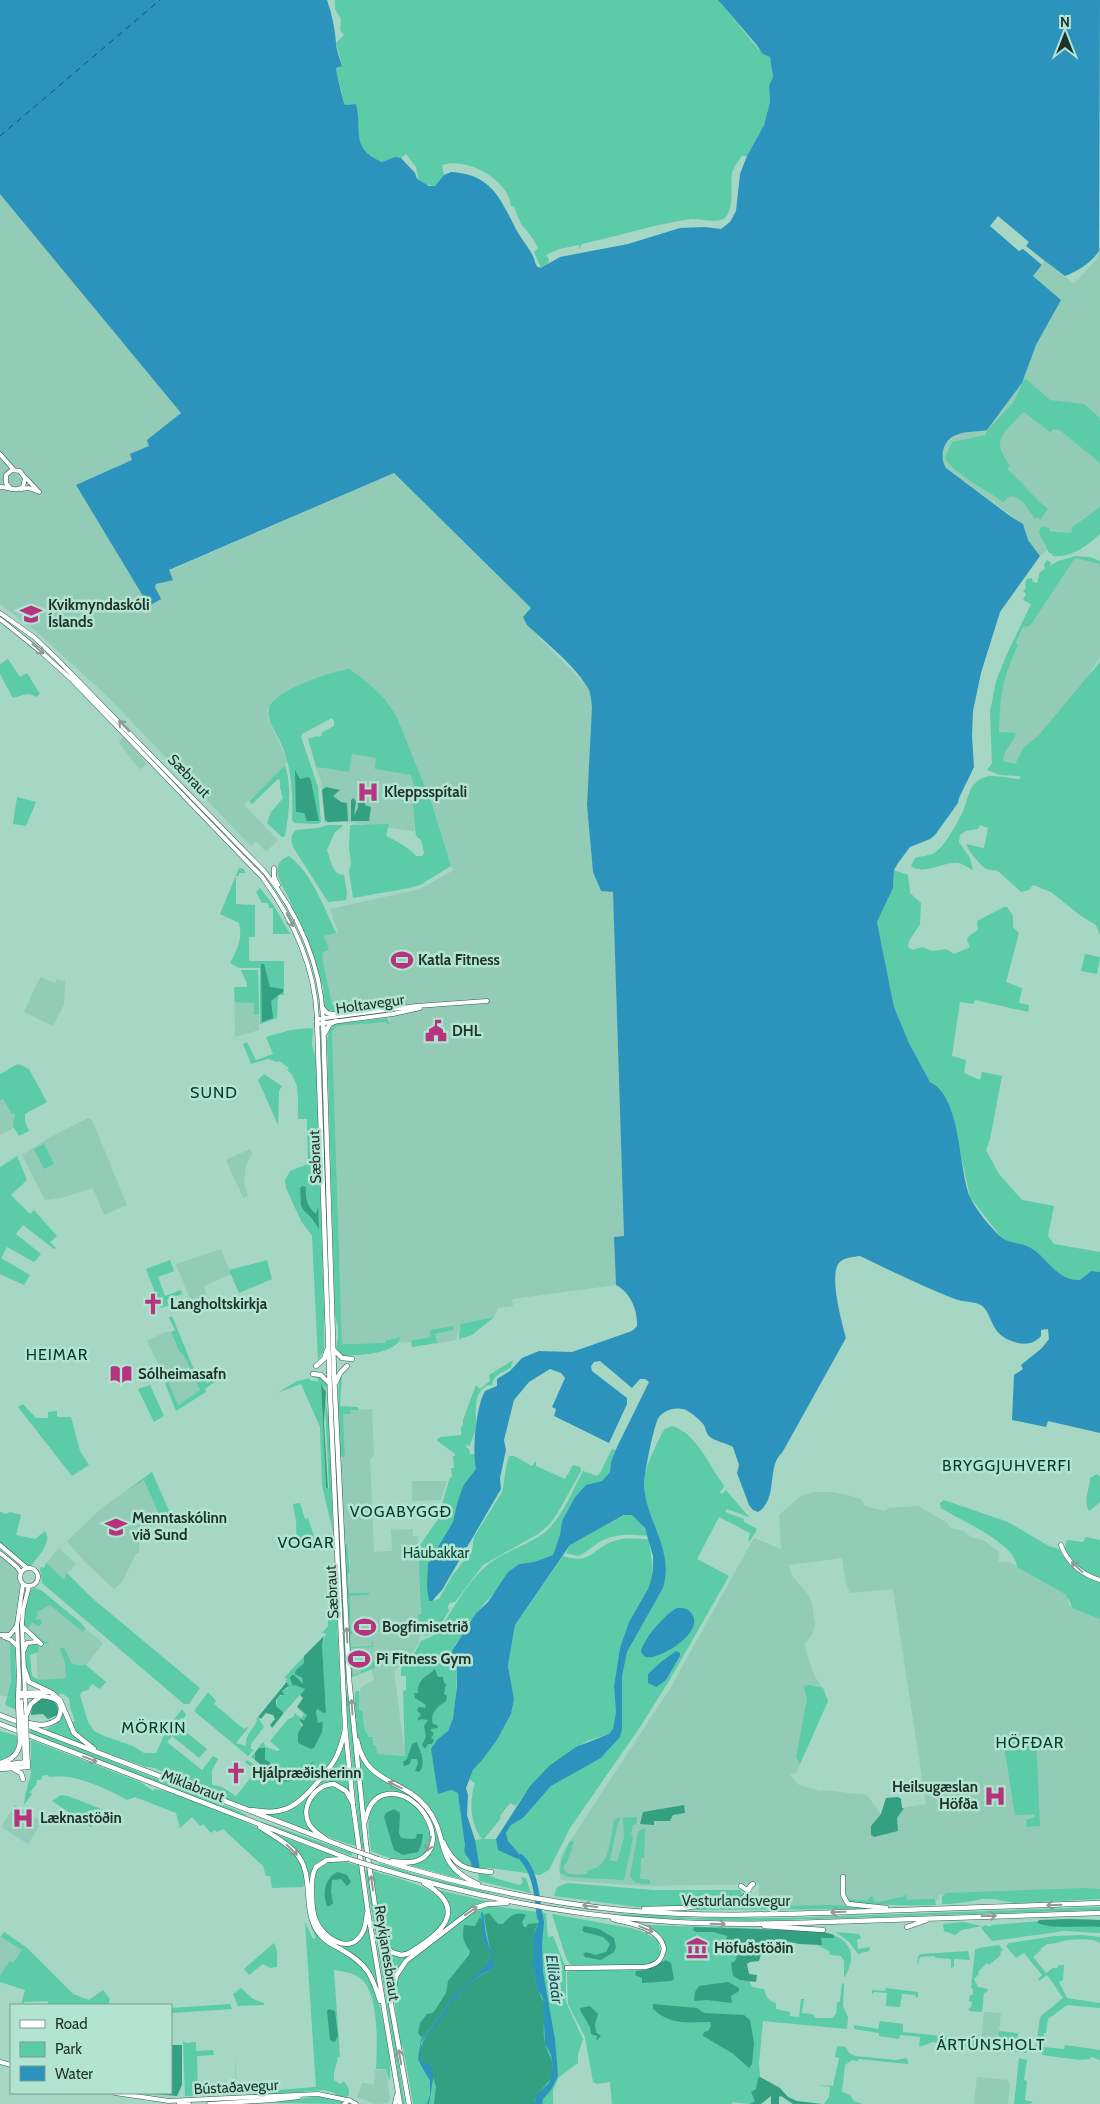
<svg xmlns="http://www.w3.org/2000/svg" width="1100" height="2104" font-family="Cabin,sans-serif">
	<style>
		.built { fill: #92cbb6; fill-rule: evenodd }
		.green { fill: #5bcba8 }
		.forest { fill: #33a181 }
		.water { fill: #2c93bc }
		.pier { fill: #a5d7c4 }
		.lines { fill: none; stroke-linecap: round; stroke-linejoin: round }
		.stream { stroke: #2c93bc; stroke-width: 1 }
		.river { stroke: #2c93bc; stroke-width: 5.5 }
		.ferry { stroke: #1b5167; stroke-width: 1; stroke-dasharray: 6 5; stroke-linecap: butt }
		.major-casing { stroke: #2f5d4e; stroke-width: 5 }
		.highway-casing { stroke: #2f5d4e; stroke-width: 5.5 }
		.major { stroke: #fff; stroke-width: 4 }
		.highway { stroke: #fff; stroke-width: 4.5 }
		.major-bridge-casing { stroke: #2f5d4e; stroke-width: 5; stroke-linecap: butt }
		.highway-bridge-casing { stroke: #2f5d4e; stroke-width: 5.5; stroke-linecap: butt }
		.major-bridge { stroke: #fff; stroke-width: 4 }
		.highway-bridge { stroke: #fff; stroke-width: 4.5 }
		.oneway { stroke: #8f9996 }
		.labels { text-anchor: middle; stroke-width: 5; stroke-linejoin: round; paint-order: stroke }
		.poi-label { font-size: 15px; font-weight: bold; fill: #1f332c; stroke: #b2e4d1; text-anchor: start }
		.street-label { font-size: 15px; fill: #1f332c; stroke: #b2e4d1 }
		.park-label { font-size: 15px; fill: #084837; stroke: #b2e4d1 }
		.neighbourhood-label { font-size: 16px; letter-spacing: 1px; fill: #073b2d; stroke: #b2e4d1 }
		.water-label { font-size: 16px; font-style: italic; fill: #1b5167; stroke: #b2e4d1 }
	</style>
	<rect width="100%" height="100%" fill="#a5d7c4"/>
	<path class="built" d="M0,194L181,413L149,446L132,460L155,587L156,583L169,571L394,473L531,608L525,620L527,625L586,685L591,693L592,707L587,805L593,872L601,891H613L624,1236L614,1237L616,1285L512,1299L513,1306L498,1308L494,1317L460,1324L456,1340L436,1344L434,1338L410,1342L342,1344L332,1032L337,1026L359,1023L387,1022V1024H389L390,1021L388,1011L353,1016L352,1006L335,1007L332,1005L322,956L324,936L338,932L330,909L420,889L454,870L451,866L432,804L396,715L384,698L367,682L344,670L286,692L276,698L267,710L268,719L288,762L244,805L278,840L266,852L256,841L251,846L105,694L37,632L0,604Z
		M1100,244V507L1071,528L1072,532L1070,533L1049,530L1039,533L1047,550L1040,556L1028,540L1023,524L946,468L942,463V453L945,445L957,434L987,430L1022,383L1036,345L1061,300L1033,276L1045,261L1074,284L1097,259Z
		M1075,558L1100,564V657L1090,672L1091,673L1073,696L1038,736L1024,747L1015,764H1006L1003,762V757L1008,746L1013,742L999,733V700L1007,667L1018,646L1016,642L1024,626H1030Z
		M124,737L147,764L142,768L139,769L120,744L119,741Z
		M351,754L376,758V769L411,775L417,802L414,831L346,822L324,823L321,781L317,770L318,767Z
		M241,970H258L259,1030L235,1037L234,987H247V983Z
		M40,977L55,983L57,979L65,981L64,1005L53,1026L24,1012Z
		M3,1099L11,1113L15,1114L14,1128L0,1135V1100Z
		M88,1118L92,1120L127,1205L104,1215L93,1188L61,1198L45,1200L22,1155L47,1139Z
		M250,1149L252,1153L246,1166L244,1182L248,1196L243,1198L226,1160Z
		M221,1249L231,1274L204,1286L206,1295L191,1301L176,1264Z
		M165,1332H171L180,1352H182L200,1390L178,1405L147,1341Z
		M372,1409L374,1455L370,1459L374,1552L392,1551L391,1530L413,1529V1536H418L421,1633L418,1644L412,1654L394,1671L405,1756L377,1754L369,1735L365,1730L364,1719L359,1710L358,1702L361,1687L374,1680L371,1667L357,1675L353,1676L352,1670L350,1596L369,1595V1593H349L350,1560L345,1544L341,1457H345L343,1414L350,1410Z
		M152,1472L173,1519L140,1531L139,1553L136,1554L122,1582L114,1589L86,1563L67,1541L102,1508Z
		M412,1481H447L441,1500L412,1501Z
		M813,1492H832L851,1496L861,1499L865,1506L885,1511L888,1508L918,1506L946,1522L951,1528L964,1531L971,1537L983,1540L998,1551L999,1562H1009L1067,1595L1069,1606L1100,1619V1890L939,1895V1900L839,1906L759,1907V1884L643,1886L561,1880L559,1868L561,1855L671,1687L754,1538L781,1549L779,1515L801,1496ZM842,1558L846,1584L850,1593L893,1589L926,1804L902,1808L901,1799L898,1797L886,1798L881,1814L867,1795L822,1790L821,1791L799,1785L790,1775L796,1773L828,1701L823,1688L815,1677L807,1656L805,1643L812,1635L815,1624L812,1603L807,1593L792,1576L788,1565Z
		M59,1548L76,1564L67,1573L64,1579L46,1563Z
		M0,1555L18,1572L21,1588L16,1610L15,1649L9,1690L6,1697L0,1695Z
		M53,1602L103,1643L84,1668L69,1680L38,1681L36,1648L46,1645L25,1627L33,1611Z
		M15,1805L42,1822L28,1844L1,1827Z
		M0,1936L22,1950L13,1963L10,1961L0,1975Z
		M984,2012L1001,2013L998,2042L981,2041Z
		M386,2069L390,2098L388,2103L376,2104L357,2097L362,2083L374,2084L375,2070Z
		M977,2077L1007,2080L1010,2085L1008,2103L1010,2104H974Z"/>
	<path class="green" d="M335,0H718L758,49L770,57L773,77L769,86L770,102L764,125L747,156H742C738,161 734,167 732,173C730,186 735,207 725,218C718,224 700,218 691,219C654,224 619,236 582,244L579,249V245L559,249L546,255L549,259L548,265L541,268L534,252L538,248L531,236L521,224L514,207L511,206C508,179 467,157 442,165L444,175L435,186L423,184L417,179L418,177L416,167L406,154L401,158H394L382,162C348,148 363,130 356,104L345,105L336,71V68L342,65L336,43L344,35L340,30L341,19L335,9Z
		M1026,379L1050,400L1084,404L1100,418V463L1061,431L1053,429L1050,432L1024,412L1020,415C1002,436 991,439 1010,466L1007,469C1022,482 1033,497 1048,509L1040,520L1038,517L1035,519C1026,508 1025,498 1010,496L1003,502C990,492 950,471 945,458L952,442L986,435V432L1013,403L1024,380Z
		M1100,507V534C1086,546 1072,558 1053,556L1052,554L1049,553L1039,533L1040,528L1044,526L1049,528L1050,531L1070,533L1072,531L1071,528Z
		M1076,556L1090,557L1100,561V564L1075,558L1030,626L1023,627L1016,642L1018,646C1002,677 1000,698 999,732L1016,733C1013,744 1003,750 1003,761L1015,764L1024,747L1038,736L1100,662V935L1096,925L1081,916L1051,892L1033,885L1029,890L1021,892L998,871L986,869L981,865L970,852L966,844L984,848L988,828L980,825L978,829L966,831L960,835L959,842L970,858L973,870C969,868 963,864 959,863C944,861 925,876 911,866L915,858C921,856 929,856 934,853C944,848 958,822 963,811C969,798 968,783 985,777C993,774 1010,779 1020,779V776L1000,775L987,770L992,763L990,712L996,681L1006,656L1031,604L1023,600L1026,594L1023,591L1026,588L1025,584L1027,579L1032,578L1033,582L1037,583L1040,572L1045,569L1044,565L1047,560L1051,563L1050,566L1058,561Z
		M8,659L20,677L27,673L40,694L36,697C30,691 20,696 13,698L0,674V664Z
		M349,669L367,682L384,698L396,715L432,804L451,866L420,885L409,888L353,898L349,871L351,863L349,848L350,825L389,824L386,836C395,840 411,849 416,856H422L424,853L421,840L416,836L413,805L417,800L411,775L375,769L376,758L352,754L349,772L318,767L317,770L308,739L317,736L319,737L322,735L321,733L334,726V721L332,718L302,734L301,737L318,787L321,822L318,824L295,823L292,820C293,792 292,767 280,741C276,732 266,720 269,709C273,690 331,672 349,669Z
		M285,765C292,788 289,814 285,836L282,837L267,823L271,812L283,798L280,788V780L278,779L252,804L249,801Z
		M17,797L36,802L26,826L13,824Z
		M328,825H342L343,826L335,832L327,850C331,860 332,875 344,875L347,893L346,900L328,902L293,847C291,840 290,835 296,830L318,828Z
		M289,856C311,872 325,909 336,933L324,936L329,950L323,952L322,956L332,1005L335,1007L352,1006L353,1010L329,1013L324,1007L323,986L319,980L311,949L292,907C290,892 262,867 289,856Z
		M239,868L244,869L245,873H239V876H236V904L255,905V937H249V961H284V995H278L277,1018L260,1024V968H239L230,963C237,950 243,938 239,923L220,914Z
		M894,870L908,875L910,893L921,903L920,924L909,941L908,947L913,950L922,947L932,951L946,949L954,954L970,947L967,940L969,936L978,930L977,921L1004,907H1007L1013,916V927L1019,933L1006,982L1022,988L1019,1003L1029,1005L1028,1012L975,1000L973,1004L960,1002L952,1056L966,1060L964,1073L980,1080L982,1072L1002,1076L990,1139L986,1150L999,1174L1022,1200L1054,1206L1048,1236L1054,1244L1100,1252V1272L1091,1271L1080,1280C1057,1281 1048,1258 1031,1248C1021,1242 1010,1244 1001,1237L970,1197L952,1114L947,1101L930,1082L909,1043L894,1007L877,922L893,888Z
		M260,888L274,906L290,934H273V908H269L268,903H262L256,892Z
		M1085,954L1100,957L1097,974L1081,971Z
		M241,970H258L259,1014L254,1015V1003L235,1002L234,987H247V983Z
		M387,1018L390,1024H387L386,1022L337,1026L332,1032L342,1344L385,1343V1341L400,1337C398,1354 359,1355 345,1356L341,1355L336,1347L338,1338V1327L335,1316L327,1041L329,1030L335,1024Z
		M310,1028L313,1029L312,1045L316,1061L324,1309V1351L318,1360L312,1236L301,1221L286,1188L285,1180L290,1171L308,1164L307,1119H298C297,1102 302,1082 287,1070L289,1068L279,1061L277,1062L268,1059L251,1064L243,1044L247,1042L256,1060L273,1054L266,1037L291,1030Z
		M18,1064L29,1069L47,1102L25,1114V1122L29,1131L19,1136L13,1126L15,1114L11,1113L3,1099L0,1100V1074Z
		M264,1074L282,1086L279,1091L278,1125L258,1080Z
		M44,1144L54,1164L44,1169L34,1149Z
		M17,1156L27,1180L11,1195L30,1214L34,1210L57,1236L50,1242L56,1248L54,1249L23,1225L16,1234L41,1254L34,1262L7,1247L1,1258L30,1275L24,1285L0,1274V1167Z
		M170,1260L174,1271L158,1277L165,1296L181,1290L182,1294L167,1300L169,1305L161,1308L146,1269Z
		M267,1260L272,1279L239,1293L229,1270Z
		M172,1316L195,1372L201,1369L207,1383L220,1378L205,1389L206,1392L176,1411L165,1383L168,1382L178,1405L200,1390L182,1352L180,1353L171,1332L175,1330L169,1318Z
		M494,1317L472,1335L459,1339L460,1324Z
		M454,1326L453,1330L435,1334L437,1343L412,1347L411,1341L431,1337L430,1330Z
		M513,1360L511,1367C504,1373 494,1373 492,1385L486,1386C473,1395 476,1410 476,1423C476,1431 472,1440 469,1447L467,1443L466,1447L469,1449L470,1454H495L444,1580L433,1601L439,1599L452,1576L472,1551L474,1537L502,1492C505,1480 505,1468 509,1456H514L532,1466L536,1461V1466L565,1479L573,1465L580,1467L581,1471L557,1514L549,1525L538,1534L483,1565L455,1602L450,1603L448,1606L449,1611C443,1620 438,1633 426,1636L422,1634L418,1615L421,1614L418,1548L438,1519L449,1480L452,1476L451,1468H454L453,1456H455V1454L436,1440L440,1437L461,1435V1427L463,1426V1420L476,1385L480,1389L490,1381L489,1375Z
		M342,1375L340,1406L358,1407L359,1410H350V1414H343L345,1457H341L345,1544H347L350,1573H348L349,1593H369V1595L350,1596L351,1647L372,1646V1641H373V1647L351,1648L353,1675L361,1673V1668L371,1666L372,1662H376L375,1668L352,1677L351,1676L338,1408L339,1378Z
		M317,1376L324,1379L327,1385L326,1392L325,1388L321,1385L326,1487L329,1488L325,1403L329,1416L333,1532L322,1485L320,1427L301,1384L277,1393L297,1381L310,1378L309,1380L319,1382L317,1378L312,1377Z
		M150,1385L164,1416L154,1422L138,1389Z
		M23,1404L36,1418H48V1412L57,1411V1417H71L80,1451L89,1465L72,1476L18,1407Z
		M333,1414L347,1679H345Z
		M672,1426C696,1433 709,1465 723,1484L724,1487L720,1492L722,1494L726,1490L749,1517L727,1509L725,1512L744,1519V1522L757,1529L750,1541L748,1540L750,1533L719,1517L697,1559L729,1576L669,1681L640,1727L570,1828L549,1870L540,1875L490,1868L480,1869L475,1844V1840L482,1839C470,1824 469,1801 475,1783L469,1779L473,1770L483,1759L497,1740L511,1714L514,1699L508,1666L515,1625L563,1556C592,1565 591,1549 614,1541C626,1537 636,1539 649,1539L653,1571L649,1587L629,1622L620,1648L614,1686L616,1712L613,1730L609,1734L587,1741L549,1766L530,1786L516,1806L510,1803L500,1816L501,1818L484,1839H496L498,1850L512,1855H520L508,1841L506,1833L511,1825L523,1818L551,1786L601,1758L620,1737L622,1730V1677L627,1652L663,1588C675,1550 644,1520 644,1484C644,1466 655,1449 662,1433L665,1429Z
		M612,1449L616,1450L611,1462L610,1472L602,1481L586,1485L575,1497L562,1521L560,1535L553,1555L534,1562L519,1564L508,1572L499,1587L476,1613L466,1629L455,1645L453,1656L457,1660C457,1676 457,1719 447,1732C445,1734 440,1737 438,1739V1793L451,1790L458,1793L460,1800L466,1857L473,1866L472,1868C439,1856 447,1830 430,1808C400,1769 364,1792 356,1725C355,1714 353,1701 356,1691H359V1710L362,1711L365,1730L369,1737H373V1745L376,1746L377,1754L405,1756L403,1691L406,1690V1676H401V1668L413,1656L421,1641L433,1636L439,1631C452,1611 465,1585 484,1568C501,1552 525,1547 544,1533C562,1518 572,1492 583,1471L597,1476L600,1473Z
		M152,1472L171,1516L168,1518L166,1511L159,1514L144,1480L124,1493Z
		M1097,1474L1100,1477V1502L1089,1511C1083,1501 1090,1488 1090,1478Z
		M944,1500L1008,1522L1049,1546L1059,1549C1068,1565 1083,1576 1100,1582V1619L1072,1608L1069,1599L1066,1597L1067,1595L1017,1567C1016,1543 959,1520 941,1508L940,1503Z
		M300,1503L305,1519L308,1518L316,1542L297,1545L296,1521L293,1504Z
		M0,1512L6,1514L10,1512L21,1515L16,1535L35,1539L45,1531C53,1542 38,1556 31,1566L27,1565L0,1542Z
		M627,1514C638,1515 644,1526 648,1536C630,1534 614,1533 598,1543C591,1548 585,1553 578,1556L566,1553L570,1545L575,1542Z
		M1086,1537L1100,1540V1578C1084,1575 1074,1563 1064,1550L1067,1540L1083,1542Z
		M46,1563L64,1579L67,1573L92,1598L200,1688L189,1704H184L42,1583L40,1569L41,1567L44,1568Z
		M334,1563L342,1722C341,1751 333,1762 314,1783C308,1791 302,1800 293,1805C263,1823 205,1792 177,1779C165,1774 159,1767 146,1767C121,1757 82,1750 70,1723L75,1721L70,1707L69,1698L61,1693L58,1696L31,1681C26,1669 22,1657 28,1645L35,1643L39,1646L38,1652L30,1655L32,1676L39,1680L66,1678L65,1662L60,1649L64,1647L71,1663L81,1666L86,1665L106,1682L100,1689L92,1684L88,1690L82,1692L80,1695L88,1722L94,1731L104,1736L133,1746L144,1753H156L167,1729L182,1709L186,1715L183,1719L181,1718L176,1724L207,1749L199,1758L172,1736L167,1742L202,1770L213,1756L218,1759L212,1770V1785L222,1787L236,1796L256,1771L245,1762L247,1760L261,1769L263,1767C289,1788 292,1787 314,1762C306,1765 300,1775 292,1779L265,1759L264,1756L255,1758V1760L251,1757L263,1742L266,1747L277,1751L280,1750L270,1741L288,1719L293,1717L295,1713L301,1718L304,1714L297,1707L307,1715L304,1720L301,1719L300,1723L302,1727L300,1730L323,1723H318L316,1711L318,1709L326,1712L322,1645L326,1634L322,1633L328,1626L329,1565Z
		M34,1588L41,1590L81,1623L85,1628L83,1632L50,1605L37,1612L38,1616L35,1618L37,1620L40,1619L42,1624L38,1626L32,1622L28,1628L45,1642L48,1641L49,1643L44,1644L24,1628C25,1616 22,1595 34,1588Z
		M10,1641L15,1649L17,1710L5,1705L11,1681Z
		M304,1656V1663L296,1670L304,1683L303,1685L301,1682L296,1684L305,1689L283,1714V1712L276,1706L278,1697L285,1694L282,1691L288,1688L287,1679L284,1678Z
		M809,1685L823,1688L828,1701L800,1764L796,1757L807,1699L804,1686Z
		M347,1689L366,1850L361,1848L345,1693Z
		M208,1692L216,1701L214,1704L244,1729L247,1727L248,1728L236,1743L246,1746C245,1733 253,1731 257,1720L256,1719L258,1717L264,1727L251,1744V1749L254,1750L248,1756L194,1711Z
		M43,1694L54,1695C67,1710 67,1729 81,1742V1744L45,1730L56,1724L62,1712L53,1697Z
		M30,1729L241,1812L247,1816L238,1814L30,1733Z
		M0,1731L18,1736L17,1750L13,1755L0,1761Z
		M1036,1736L1040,1826L1027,1827L1026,1820L1035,1817L1034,1814L1015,1815L1004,1746L1007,1751H1013L1009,1740H1004Z
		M31,1740L140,1782L153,1791L155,1789L165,1791C196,1803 322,1839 303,1887L272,1888L270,1876H266L263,1866L223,1829L217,1832L214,1830L211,1833L203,1824L200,1826L192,1817L180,1828L176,1813L135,1797L127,1800C105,1788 75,1773 49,1777L48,1775L42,1776L41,1780H37L36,1785L30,1792L32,1794L24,1805L25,1796L31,1774Z
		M344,1742L351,1796C335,1770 307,1786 305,1812L316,1834L262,1814C270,1814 278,1814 286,1812C307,1806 340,1763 344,1742Z
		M357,1748C370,1789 405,1781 427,1811C432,1818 434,1827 437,1836C442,1852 448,1868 461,1879L405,1864C447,1863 435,1801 402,1794C395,1792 385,1795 378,1795L364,1816Z
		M333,1785L343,1789L349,1799L356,1846C337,1840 305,1834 309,1808C311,1794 321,1789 333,1785Z
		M61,1795L68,1796L104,1810L101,1817L91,1827L52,1801Z
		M386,1796C390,1796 397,1795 401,1796C423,1803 447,1851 416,1860C401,1864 385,1856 371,1851C369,1831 362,1805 386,1796Z
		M619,1817L620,1820L618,1822L610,1860L617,1862L624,1838L623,1818L637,1817L636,1824L633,1825L631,1833L633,1838L624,1880L569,1877L560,1873L561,1862L569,1842L572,1841L574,1842L567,1862L563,1867C566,1877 578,1874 587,1874L588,1870C611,1869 610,1837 614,1820Z
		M260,1821L352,1853V1856L266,1825Z
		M645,1828L644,1858H641L640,1879L650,1880V1884L635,1883L630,1876L638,1832Z
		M272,1833L338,1857C316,1860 310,1867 311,1890C311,1899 311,1911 314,1920C324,1944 357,1959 366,1926H368L379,1992C375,1982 373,1973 365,1965C350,1948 326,1945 315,1925C310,1917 310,1907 310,1899C308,1861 303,1854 272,1833Z
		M342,1861L359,1866C361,1884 367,1905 364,1924C360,1953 331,1942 319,1925C313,1915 313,1898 314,1887C315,1864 319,1862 342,1861Z
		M379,1863L425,1877L507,1896L455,1887L379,1865Z
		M365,1870H368L405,2104H403Z
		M373,1871C394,1878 463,1890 443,1924C437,1935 420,1943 410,1951C404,1953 397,1955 392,1950C378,1939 376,1889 373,1871Z
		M478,1873L486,1874L498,1879L520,1885L523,1882L521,1877L526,1878L531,1893L479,1881Z
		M567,1883L654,1890H741L743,1896L739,1898L693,1906L673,1907H637L554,1896L557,1887Z
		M1084,1888L1100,1889V1899L1020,1903C1006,1903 992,1896 977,1900C967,1902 954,1904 942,1904V1897L946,1893Z
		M438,1890L490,1902L480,1905L407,1958L394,1975L390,1989L383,1943L391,1954L408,1955C430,1938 470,1920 438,1890Z
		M906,1894L907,1900L935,1899L936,1905C906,1906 878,1905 848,1902L846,1899L867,1901L872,1895L875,1902C884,1902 893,1898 903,1897Z
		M741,1902L756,1906L836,1905L886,1909L677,1910Z
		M494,1906L546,1913L548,1937L553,1936L566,1968V2002L583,2039L578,2054V2063L559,2077L553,2090V2104H413L403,2047L400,2045L394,1997V1986L399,1974L407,1963L473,1911L483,1907Z
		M1100,1907V1910L745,1921L648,1918L607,1913L696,1918H790Z
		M308,1914C311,1919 313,1927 316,1932C325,1944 354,1957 365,1969C378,1983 395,2066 389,2081L386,2069H376C377,2047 380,1993 360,1978C354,1973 342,1971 334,1970L340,2057H338L334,2073V2080L340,2084L344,2081L349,2089V2095L344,2099L353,2104L273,2103L313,2097L335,2096V2093L324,2090L253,2096V2092L316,2087L305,1922L313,1939L316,1938L311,1927Z
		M552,1914L630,1928L641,1931L658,1940C659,1946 662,1953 658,1959C647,1972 593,1967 575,1967L570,1964L566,1958Z
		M1068,1919L1100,1920V1933L1064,1931L992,1941L981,1928L985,1925L991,1927V1925Z
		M963,1922L982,1926L962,1930L955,1935L944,1931L943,1924Z
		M647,1925L819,1931C848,1936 860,1952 844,1978V1961L841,1956L830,1955L829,1951L813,1943H786L784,1950C776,1949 772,1950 765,1952C740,1957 743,1967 752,1987L764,1989C766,1996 768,2001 776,2003V2009L790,2012V2016L799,2017L801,1999H804L802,2013L812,2014L816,2018H832L836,2014L837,2003L840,2001L842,1983L844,1984L843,2006L848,2017L847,2029L763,2021L759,2063L760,2077L758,2078L755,2101L750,2104L733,2102L731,2104H612L610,2082L597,2084L593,2082L585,2037L568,2004L567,1972L571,1970L647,1969L655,1967L664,1959C668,1942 661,1935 646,1927Z
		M4,1932L26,1947L73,1994L89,2000L103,1990L110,1999L108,2005H48V2001L24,2002L23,2005H21L25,1990L0,1982V1975L10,1961L13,1963L22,1950L1,1937Z
		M836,1932L859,1934L861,1938L857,1940L858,1949L870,1947L869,1951L858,1954L849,1942Z
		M1081,1935L1100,1937V1943C1093,1938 1073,1939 1063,1941C1057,1942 1055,1944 1047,1944L1040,1949L1041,1950L1033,1957L1046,1973L1053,1968H1057L1059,1965H1064L1063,1980L1059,1982L1067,1998L1100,2003V2008L1067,2005L1048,2019L1046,2033H1044L1043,2047L1064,2049L1065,2045L1100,2050V2060L1091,2057L1090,2059L1080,2060L1042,2055V2052L1027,2050V2053L995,2050V2048L987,2047L986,2049L962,2047V2043L944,2041V2044L933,2042L919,2047L920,2037L900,2035L899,2039L879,2036V2033L854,2029V2025L878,2029L880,2021L903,2024V2032L998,2042L999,2031L1018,2033L1017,2045L1036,2047L1040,2017L1063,1998L1047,1975L1039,1981L1038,1979L1042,1975L1024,1953L1016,1958L1006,1946L1009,1943L1055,1936Z
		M274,1943L277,1951V1967L270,1968L263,1964L249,1975L244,1969Z
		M999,1945L1003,1950L1000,1953L1001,1955L989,1965L987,1963L978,1972L979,1974L974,1979L978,1987L988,1989L987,1992L984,1993L982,2012L970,2011L968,2009L971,2007L972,2002L969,2001L970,1995H973V1989L971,1988L975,1950L979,1948Z
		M968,1951L970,1960L954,1959V1967L951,1968V1959L936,1958L934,1956L920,1957L917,1966L918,1956L921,1954Z
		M241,1988L253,1999L264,2003V2005L238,2006L233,1994Z
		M886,1988L918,1992V1997L916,1998L915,1995L902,1994L900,2007L886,2006L887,1993L874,1992L873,1994L872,1993V1990L885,1991Z
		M230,2004L232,2009L171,2013V2008Z
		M183,2041L186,2043L196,2042V2051L213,2050L214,2055L197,2056L198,2093L236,2091L235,2054L237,2094L185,2096Z
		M837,2046L846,2047L849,2053L855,2056L896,2060L906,2058L908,2060V2064L859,2059L857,2061L852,2060L845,2065L842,2092L850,2095L854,2101L863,2104H824L829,2097L830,2087L817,2085L833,2086L839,2058L835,2057Z
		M1019,2058L1027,2060L1024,2080L1027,2081L1025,2100L1033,2102L1030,2104H1014Z"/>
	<path class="forest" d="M295,770L300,779L309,777L311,781L319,821H307L304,813L296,812Z
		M326,787L340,790L333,796L341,802L347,803L348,821L328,822L325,820L322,790Z
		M354,798L356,802L354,815L358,808V802L360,800H365V805L371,807L369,821H351V800Z
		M261,964H264L270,987L283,989V992L271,1001L273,1018L262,1022Z
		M302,1186L306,1187C305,1197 307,1208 316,1214L318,1207L319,1229L311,1217L303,1210L301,1205L300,1188Z
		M321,1384L326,1392L324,1422L328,1489L326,1487Z
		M324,1636L322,1645L326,1712L323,1713L318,1709L316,1711L318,1723L323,1722L322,1732L314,1748L311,1749L298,1743V1733L303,1725L300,1721V1719L304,1720L307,1715L297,1707L303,1698L300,1695L305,1689L299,1687L296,1685L293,1686L290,1678L292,1675H294L303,1684L302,1678L295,1674L296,1670L304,1663V1656Z
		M435,1669L438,1677H443L444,1683L446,1684L444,1694L447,1696L446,1701C438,1706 429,1714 433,1724L437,1725L438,1728L431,1729V1731L434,1733L431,1738L434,1740L432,1744H428L425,1749L422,1745L426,1737L424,1726L428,1720L421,1719L418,1721V1718L421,1715L417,1710L419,1707L425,1708L426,1705L415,1698L414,1693H418C417,1679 427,1677 435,1669Z
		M285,1679L289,1686L282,1691L285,1695H280L276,1700V1706L283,1712V1714L272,1728L270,1725L275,1719L273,1715L266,1713L261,1719L258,1717L285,1684L287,1681Z
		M47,1697C54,1702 60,1705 58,1715L48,1719L43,1714L31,1715C32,1703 35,1699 47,1697Z
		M417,1742C420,1751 427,1763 419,1772L415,1771L418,1763L417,1759H411L410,1764L404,1766L403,1762L407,1759L412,1744Z
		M259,1748H265V1759L292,1779C300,1775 306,1765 315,1761C287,1793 284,1784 255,1760V1753Z
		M898,1797L901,1799L902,1808H904L897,1818L898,1831L874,1837L871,1835V1826L881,1814L886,1798Z
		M684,1805L685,1813L673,1815L670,1821H654V1825L640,1824L643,1812Z
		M394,1809L400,1813L399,1833L401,1838L412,1839L416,1838L417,1834H423L421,1846L418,1852L403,1855L394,1850L384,1817L386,1813Z
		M338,1872L347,1875L351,1882L347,1886L341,1879L332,1880L331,1891L333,1903L330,1906H327C322,1893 325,1877 338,1872Z
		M489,1913L498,1924H503C509,1916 517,1911 526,1915L522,1922L524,1927H526L528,1924L538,1923C531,1937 535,1940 534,1953C533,1965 533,1975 537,1987C539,1995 544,1999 544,2008C545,2020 542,2031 545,2043C546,2052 553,2058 553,2068C553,2085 535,2089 535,2104H434L436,2087L432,2074L420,2059C417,2036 442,2024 449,2004L458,1998C461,1985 482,1974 493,1969L484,1915Z
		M480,1917L483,1923V1940L490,1955L486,1967L450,2000L442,2014L422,2038L418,2033L420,2023L427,2014L433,2013L446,1993L448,1981L469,1955L470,1951C463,1942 462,1936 464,1925L475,1926Z
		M1068,1919L1100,1920V1927C1080,1925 1057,1930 1037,1923L1039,1920Z
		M584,1926L599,1929L614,1938L616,1947L614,1952L601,1960L585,1957L583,1954L586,1952L595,1955L606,1952L610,1944L603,1937L584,1932L582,1930Z
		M694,1927L819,1931L834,1935V1938H821L822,1945L799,1944L779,1939L769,1941L768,1946L772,1947L771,1954H761L759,1961L750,1962L747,1964L749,1974L757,1975L756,1982L740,1980L733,1976L731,1963L735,1961L737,1956L731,1952V1941L726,1940L727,1936L714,1932H696L693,1930Z
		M666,1960L671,1963L674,1979L671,1981L642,1983V1978L635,1975L636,1971L647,1970Z
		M728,1982L739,1988V1991L731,1996L732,2003L707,2000L694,2001L695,1992L699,1986Z
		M653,2004L697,2008L704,2013L744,2015L750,2020L754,2043L752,2064L749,2068L732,2053L703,2036L704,2032L708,2031L711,2026L710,2022C687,2022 672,2026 653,2009Z
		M590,2006L598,2014L595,2024L596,2032L601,2036L596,2041L597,2036L591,2034L590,2027L580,2010V2008Z
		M329,2009L335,2011L338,2036L335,2042L330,2040L327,2011Z
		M171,2045H182V2085L177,2096L143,2093H171Z
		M760,2077L780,2088L788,2097L797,2101L822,2104H793L781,2096L779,2097V2104H771V2096L761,2104H750L755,2101L751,2092L756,2089L758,2078Z"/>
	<path class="water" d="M0,0H327C332,14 335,29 336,43C336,49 340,59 342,66L336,68C336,72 343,100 345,105L356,104C363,130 349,148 382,162L395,157L401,158L415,173L417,179L429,186H435L444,175L451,172C493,174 501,201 518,233C523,241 529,248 533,256C536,262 534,266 541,268L560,257L628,244L680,228L705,227L721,229L730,222L736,211L740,174L747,156L764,125L770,102L769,86L773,77L770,57L763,54L755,43L718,0H1100L1099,251C1091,263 1078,271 1065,276L1045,261L1033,276L1061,300L1036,345L1022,383L987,430C978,432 965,431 956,435C943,440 939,457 946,468L1010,516L1023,524L1028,540L1040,556L1000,612L981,673L973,711L972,736L974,767L959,798L958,803L935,835L930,839L910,847L898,863L894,870L893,888L877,922L894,1007L909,1043L930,1082C962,1098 958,1168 970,1197C976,1210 990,1227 1001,1237C1010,1244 1021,1242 1031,1248C1048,1258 1057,1281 1080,1280L1091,1271L1100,1272V1433L1048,1421L1046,1427L1012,1420L1014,1375L1023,1369L1021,1365L1042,1348L1049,1339L1048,1329L1041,1330V1336C1032,1346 1021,1345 1009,1340C989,1331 993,1314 981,1305C973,1301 963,1302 955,1299C922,1286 891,1271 860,1256C854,1257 846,1257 841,1261C827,1270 842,1323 846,1338L782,1453C766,1466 779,1499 758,1512L753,1510L749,1505L737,1473L739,1465L733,1447C726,1443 714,1441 709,1436C706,1433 706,1429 704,1425C700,1420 689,1410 683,1409C675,1407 664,1410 659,1417C654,1423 644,1475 644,1484C645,1520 675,1550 663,1588L627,1652L622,1677V1730L620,1737L601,1758L551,1786L523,1818L511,1825L506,1833L508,1841L520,1855L518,1859L498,1850L496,1839L530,1786L549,1766L576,1747L609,1734L613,1729L616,1712L614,1686L620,1648L629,1622L649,1587L653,1571V1556L645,1528L632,1515H624L570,1545L515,1625L508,1666L514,1699L511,1714L497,1740L483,1759L473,1770L466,1788L468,1795L467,1815L475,1840L480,1869L472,1868C472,1859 462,1856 465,1846L458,1793L451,1790L438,1794L431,1749L438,1739L448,1731L453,1718L457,1686V1660L453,1657L452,1651L476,1613L488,1602L508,1572L519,1564L534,1562L553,1555L560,1535L562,1521L575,1497L586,1485L602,1481L610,1472L611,1462L617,1447L649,1382L645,1379H640L632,1388L600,1361L594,1362L591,1366L592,1371L627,1398V1404L609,1443L554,1416L556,1409L552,1407L553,1405L565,1378L561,1373L550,1369L529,1382L514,1400L504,1440L506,1450L500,1478L501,1489L442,1590L432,1601H429L427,1587L428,1564L453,1522L457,1504L463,1486L476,1469C472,1451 476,1407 485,1391L497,1386V1379L510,1371L522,1358L539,1351L572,1352L632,1331L637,1326C638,1310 630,1292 616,1285L614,1237L624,1236L613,892L601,891L593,872L587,805L592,707C591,699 591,691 586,685C573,664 545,642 527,625L523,617L531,608L394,473L169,570L173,580L156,584L155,587L161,599L149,606L76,485L132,460L130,454L149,446L147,440L181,413L0,194Z
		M677,1608C683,1608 687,1608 691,1613C707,1631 659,1661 645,1657L641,1652C643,1639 665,1614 677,1608Z
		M676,1651L680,1653V1656L666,1680L656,1687L648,1683V1674L661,1662Z
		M536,1911L542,1912L544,1922L542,1944L543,1972L555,2039L558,2076L551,2090L543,2099L542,2104H535L536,2095L549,2083L553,2067L551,2055L545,2044L543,1998L537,1989L532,1963L534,1951L533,1937L539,1921Z
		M481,1912L483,1913L486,1935L494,1967L492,1970C482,1972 460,1988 458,1998L449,2004L446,2013L421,2042L420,2059L423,2063L429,2064L433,2069V2079L429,2104H427L430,2095V2080C428,2077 419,2063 418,2058L421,2040L442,2014L450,2000L487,1964L490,1955L483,1940Z"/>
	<path class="pier" d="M998,216L1029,242L1026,246L1045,261L1042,265L1023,249L1019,251L990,226Z"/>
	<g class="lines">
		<path class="stream" d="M526,2104H535"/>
		<path class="river" d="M521,1857C536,1872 537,1897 540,1918"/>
		<path class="ferry" d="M0,136L160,0"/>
		<g class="major-casing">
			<path id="major" d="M0,454L14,470
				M26,478L39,492
				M0,487C9,487 15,492 23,487L25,478L20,471L12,470L6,475V483L11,489
				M20,489L29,488L37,491
				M0,613L34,637L57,659L265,872C298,913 321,965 323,1018
				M0,619L41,652L72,680L262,877C293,919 315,966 317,1019L416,1006L487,1001
				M274,868V877L278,885
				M322,1007L327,1013L334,1014
				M317,1024L393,1014L420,1008
				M0,1545L27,1568
				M1061,1545C1067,1563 1083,1575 1100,1580
				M0,1553L17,1567L21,1573
				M20 1577a9 9 0 1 1 18 0a9 9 0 1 1-18 0Z
				M23,1627L41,1644
				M0,1635H10L16,1627
				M4,1637L11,1640L17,1646
				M24,1650L27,1643L36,1642
				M19,1680L17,1625L23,1584
				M26,1716L22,1624L23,1610L29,1586
				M24,1743L25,1763
				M27,1744L28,1767
				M0,2062L11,2065
				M115,2093L169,2101
				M167,2101L318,2094L347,2100
				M179,2103L189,2104
				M209,2104L273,2100L299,2097
				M344,2104L349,2100L356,2104"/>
		</g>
		<g class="highway-casing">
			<path id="highway" d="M323,1018L334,1373L349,1679L366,1844L382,1954L409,2104
				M317,1019L330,1394L345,1726L353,1805L367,1906L400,2104
				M325,1033L330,1024L336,1021
				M334,1350L342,1358L352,1359
				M316,1366L324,1359L327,1350
				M313,1374L321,1375L328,1382
				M336,1382L340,1373L347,1366
				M24,1668L29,1682L52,1693L60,1700L74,1733L94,1749
				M21,1693L49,1692
				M21,1696C35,1696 71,1692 58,1719C48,1726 39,1726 28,1723
				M18,1702L19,1677
				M0,1715L350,1849
				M26,1716L31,1704L41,1696
				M0,1724L352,1860
				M357,1740C366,1785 402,1778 426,1807C451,1837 431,1864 478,1884
				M0,1763C12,1760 19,1754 20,1742
				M2,1765L28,1762
				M0,1769L28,1767
				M15,1770L21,1773L23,1779
				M252,1810C283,1816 297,1807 316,1784C334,1763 339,1757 345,1730
				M365,1821C368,1808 373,1796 388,1794C421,1790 451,1845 419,1860C411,1864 401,1862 392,1861
				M260,1827C272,1835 285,1841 295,1852C316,1874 301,1908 318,1932C324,1941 333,1945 342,1950C367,1964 372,1975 380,2001
				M327,1840C320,1835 313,1831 309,1824C300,1807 315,1784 334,1784L346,1791L352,1802
				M443,1842C455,1867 465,1870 491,1872
				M346,1859L327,1860L316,1867C311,1876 312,1885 312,1894C312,1903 312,1912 316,1921C323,1937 348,1955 361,1935C366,1929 366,1920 367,1913
				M378,1859C457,1884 539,1902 621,1910C706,1918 789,1914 874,1911C949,1908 1025,1906 1100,1903
				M378,1868C471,1896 564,1915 661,1921C725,1926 789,1923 854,1921C936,1918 1018,1915 1100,1913
				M843,1877V1895L848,1904L886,1908
				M741,1886L748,1891
				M644,1909L683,1908L742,1899C749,1895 746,1888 753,1884
				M764,1926L823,1930
				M907,1927L927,1920
				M382,1938L391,1952L401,1955L407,1954C440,1935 471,1910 424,1883
				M567,1968L645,1967C657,1965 662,1960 664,1948C658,1926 631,1924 613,1919
				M392,2000L396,1976L406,1961L475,1908L487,1904L507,1903
				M395,2104L397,2095"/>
		</g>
		<use href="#major" class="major"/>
		<use href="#highway" class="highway"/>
		<g class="major-bridge-casing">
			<path id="major-bridge" d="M21,1702L24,1743
				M26,1716L27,1744"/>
		</g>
		<g class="highway-bridge-casing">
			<path id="highway-bridge" d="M18,1702L20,1742
				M350,1849L378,1859
				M352,1860L378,1868"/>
		</g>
		<use href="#major-bridge" class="major-bridge"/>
		<use href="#highway-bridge" class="highway-bridge"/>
	</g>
	<defs><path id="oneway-shaft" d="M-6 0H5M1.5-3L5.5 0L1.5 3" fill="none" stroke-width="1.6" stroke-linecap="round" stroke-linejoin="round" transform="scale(1.25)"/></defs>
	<g class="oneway">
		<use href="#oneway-shaft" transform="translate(38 649) rotate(41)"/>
		<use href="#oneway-shaft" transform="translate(124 726) rotate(-134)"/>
		<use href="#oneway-shaft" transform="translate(290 920) rotate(63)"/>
		<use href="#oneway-shaft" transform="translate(1077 1567) rotate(-137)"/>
		<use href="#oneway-shaft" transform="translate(347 1635) rotate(-93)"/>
		<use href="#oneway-shaft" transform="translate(352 1707) rotate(-94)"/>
		<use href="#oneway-shaft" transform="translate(90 1759) rotate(21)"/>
		<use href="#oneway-shaft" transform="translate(395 1785) rotate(-154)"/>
		<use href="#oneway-shaft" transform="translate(429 1844) rotate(105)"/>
		<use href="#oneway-shaft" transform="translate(292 1850) rotate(45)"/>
		<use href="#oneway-shaft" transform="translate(372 1883) rotate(-98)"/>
		<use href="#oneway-shaft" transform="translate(1054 1905) rotate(178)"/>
		<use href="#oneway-shaft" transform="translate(590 1906) rotate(-173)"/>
		<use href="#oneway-shaft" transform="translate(471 1911) rotate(-33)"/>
		<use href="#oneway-shaft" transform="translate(838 1912) rotate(178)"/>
		<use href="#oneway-shaft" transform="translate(989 1916) rotate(-2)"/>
		<use href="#oneway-shaft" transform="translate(718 1924) rotate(2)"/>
		<use href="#oneway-shaft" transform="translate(646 1929) rotate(23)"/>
		<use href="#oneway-shaft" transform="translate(400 2057) rotate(-100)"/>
	</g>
	<defs>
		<g id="university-bare" transform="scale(1.725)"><path d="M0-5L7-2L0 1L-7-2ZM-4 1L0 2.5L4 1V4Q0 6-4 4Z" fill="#b5347d" stroke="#b2e4d1" stroke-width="2.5" paint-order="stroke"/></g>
		<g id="hospital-bare" transform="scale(1.725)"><path d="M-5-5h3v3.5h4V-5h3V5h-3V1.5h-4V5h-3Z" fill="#b5347d" stroke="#b2e4d1" stroke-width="2.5" paint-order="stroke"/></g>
		<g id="stadium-bare" transform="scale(1.725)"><path d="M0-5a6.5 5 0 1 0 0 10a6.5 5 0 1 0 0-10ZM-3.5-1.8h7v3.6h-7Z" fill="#b5347d" stroke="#b2e4d1" stroke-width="2.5" paint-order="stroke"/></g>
		<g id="civic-bare" transform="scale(1.725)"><path d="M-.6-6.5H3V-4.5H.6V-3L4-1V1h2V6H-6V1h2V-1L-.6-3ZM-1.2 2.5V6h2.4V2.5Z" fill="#b5347d" stroke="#b2e4d1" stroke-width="2.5" paint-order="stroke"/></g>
		<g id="church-bare" transform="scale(1.725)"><path d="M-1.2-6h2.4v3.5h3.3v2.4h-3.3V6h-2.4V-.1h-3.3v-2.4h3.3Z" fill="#b5347d" stroke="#b2e4d1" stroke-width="2.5" paint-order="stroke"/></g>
		<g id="library-bare" transform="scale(1.725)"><path d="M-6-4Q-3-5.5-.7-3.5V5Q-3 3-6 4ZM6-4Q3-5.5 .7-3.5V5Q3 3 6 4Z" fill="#b5347d" stroke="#b2e4d1" stroke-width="2.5" paint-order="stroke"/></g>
		<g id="museum-bare" transform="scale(1.725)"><path d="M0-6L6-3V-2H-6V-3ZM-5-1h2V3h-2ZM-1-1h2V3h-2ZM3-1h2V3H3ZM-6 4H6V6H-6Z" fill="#b5347d" stroke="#b2e4d1" stroke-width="2.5" paint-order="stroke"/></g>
	</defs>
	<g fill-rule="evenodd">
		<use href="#university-bare" x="31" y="614"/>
		<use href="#hospital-bare" x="368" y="792"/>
		<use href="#stadium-bare" x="402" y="960"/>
		<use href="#civic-bare" x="436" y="1031"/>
		<use href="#church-bare" x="153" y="1304"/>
		<use href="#library-bare" x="121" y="1374"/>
		<use href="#university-bare" x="116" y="1527"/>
		<use href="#stadium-bare" x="365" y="1627"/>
		<use href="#stadium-bare" x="359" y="1659"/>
		<use href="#church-bare" x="236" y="1773"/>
		<use href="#hospital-bare" x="995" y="1796"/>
		<use href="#hospital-bare" x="23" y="1818"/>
		<use href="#museum-bare" x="697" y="1948"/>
	</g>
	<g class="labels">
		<g class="poi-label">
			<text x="48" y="610">Kvikmyndaskóli<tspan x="48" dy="17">Íslands</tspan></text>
			<text x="384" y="797">Kleppsspítali</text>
			<text x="418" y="965">Katla Fitness</text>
			<text x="452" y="1036">DHL</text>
			<text x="170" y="1309">Langholtskirkja</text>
			<text x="138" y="1379">Sólheimasafn</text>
			<text x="132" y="1523">Menntaskólinn<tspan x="132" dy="17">við Sund</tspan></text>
			<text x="382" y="1632">Bogfimisetrið</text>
			<text x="376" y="1664">Pi Fitness Gym</text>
			<text x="252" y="1778">Hjálpræðisherinn</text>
			<text x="978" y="1792" text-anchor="end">Heilsugæslan<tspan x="978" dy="17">Höfða</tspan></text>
			<text x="40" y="1823">Læknastöðin</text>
			<text x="714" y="1953">Höfuðstöðin</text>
		</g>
		<g class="street-label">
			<text transform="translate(189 776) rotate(46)" y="5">Sæbraut</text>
			<text transform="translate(370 1004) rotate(-8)" y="5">Holtavegur</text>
			<text transform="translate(315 1157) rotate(-92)" y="5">Sæbraut</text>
			<text transform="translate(332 1592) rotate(-93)" y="5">Sæbraut</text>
			<text transform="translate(193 1786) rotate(21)" y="5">Miklabraut</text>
			<text x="736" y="1906">Vesturlandsvegur</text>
			<text transform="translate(387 1953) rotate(81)" y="5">Reykjanesbraut</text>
			<text transform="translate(236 2087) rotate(-3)" y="5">Bústaðavegur</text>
		</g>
		<g class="park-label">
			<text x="436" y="1558">Háubakkar</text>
		</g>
		<g class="neighbourhood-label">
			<text x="214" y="1098">SUND</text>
			<text x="57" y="1360">HEIMAR</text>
			<text x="1007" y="1471">BRYGGJUHVERFI</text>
			<text x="401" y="1517">VOGABYGGÐ</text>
			<text x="306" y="1548">VOGAR</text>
			<text x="154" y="1733">MÖRKIN</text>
			<text x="1030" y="1748">HÖFÐAR</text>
			<text x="991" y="2050">ÁRTÚNSHOLT</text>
		</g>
		<g class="water-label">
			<text transform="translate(555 1979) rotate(82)" y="6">Elliðaár</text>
		</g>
	</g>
	<rect x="10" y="2004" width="162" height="90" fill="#b2e4d1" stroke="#779d8f"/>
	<rect x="20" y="2020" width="25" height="8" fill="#ffffff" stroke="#779d8f"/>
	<text x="55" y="2029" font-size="15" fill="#1f332c">Road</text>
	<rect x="20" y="2042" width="25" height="15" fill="#5bcba8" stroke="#779d8f"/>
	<text x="55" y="2054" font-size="15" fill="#1f332c">Park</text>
	<rect x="20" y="2066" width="25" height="15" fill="#2c93bc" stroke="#779d8f"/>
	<text x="55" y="2079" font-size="15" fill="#1f332c">Water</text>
	<g transform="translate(1065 35)" stroke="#b2e4d1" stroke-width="4" paint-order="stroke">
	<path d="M0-4L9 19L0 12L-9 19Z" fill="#1f332c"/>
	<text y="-8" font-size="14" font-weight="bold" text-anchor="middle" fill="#1f332c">N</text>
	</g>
</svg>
